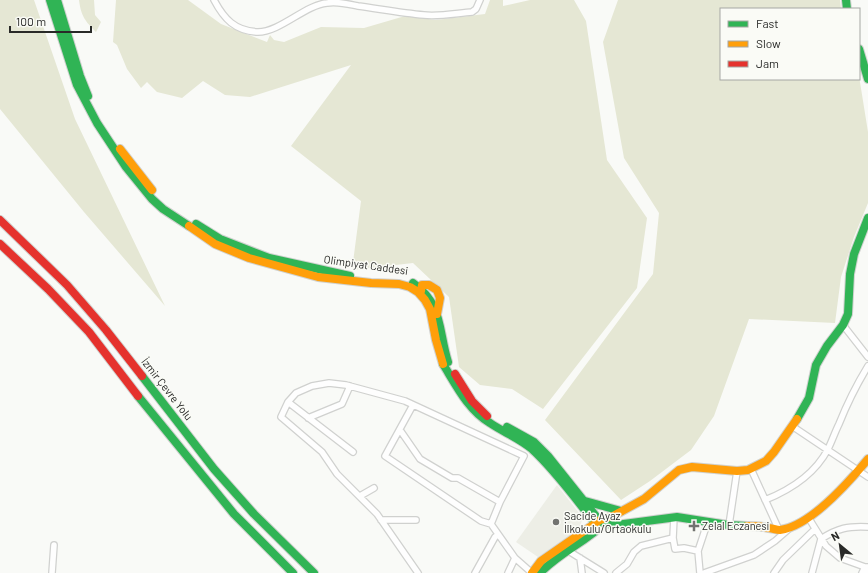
<svg xmlns="http://www.w3.org/2000/svg" width="868" height="573" font-family="Barlow,sans-serif">
	<style>
		.built { fill: #edeee6 }
		.green { fill: #e5e7d4 }
		.lines { fill: none; stroke-linecap: round; stroke-linejoin: round }
		.street-casing { stroke: #d0d1cf; stroke-width: 8 }
		.fast-casing { stroke: #d0d1cf; stroke-width: 10 }
		.slow-casing { stroke: #d0d1cf; stroke-width: 10 }
		.jam-casing { stroke: #d0d1cf; stroke-width: 10 }
		.street { stroke: #fefefe; stroke-width: 5.5 }
		.fast { stroke: #30b455; stroke-width: 8 }
		.slow { stroke: #ff9f0a; stroke-width: 8 }
		.jam { stroke: #e5322d; stroke-width: 8 }
		.poi-dot { fill: #727370; stroke: #fafbf6; stroke-width: 1.5 }
		.labels { text-anchor: middle; stroke-width: 3; stroke-linejoin: round; paint-order: stroke }
		.street-label { font-size: 11px; fill: #292a28; stroke: #fafbf6 }
		.poi-label { font-size: 11px; fill: #292a28; stroke: #fafbf6; text-anchor: start }
	</style>
	<rect width="100%" height="100%" fill="#f9faf7"/>
	<path class="built" d="M557,485L583,518L580,526L575,533L538,557L516,542Z"/>
	<path class="green" d="M0,0H34L75,119L165,306L84,212L0,109Z
		M79,0H94L95,15L101,22L96,32C85,21 81,16 79,0Z
		M116,0H188L221,24L267,42L270,35L274,40L284,42L321,27L364,28L405,16L436,20L485,14L490,0H503V6L530,0H574L586,21L607,160L647,218L637,288L543,409L512,389L480,385L459,367L449,297L413,263L352,270L361,201L291,146L351,65L250,97L225,95L203,81L182,98L157,92L147,82L141,88L127,69L117,45L113,42Z
		M618,0H840L841,9H721V79H859V76L868,132V203L854,237L841,277L835,323L749,319L714,416L691,450L650,481L621,500L545,420L653,274L659,213L624,158L603,42Z"/>
	<g class="lines">
		<g class="street-casing">
			<path id="street" d="M214,0C224,19 235,31 258,32C280,32 305,5 327,3C337,1 348,4 358,6C380,9 402,13 424,15C438,17 458,13 472,12L476,9L480,0
				M843,325L868,357
				M288,402L353,452
				M413,405L385,456L481,521L491,524
				M308,418L342,404L350,386
				M792,426L868,477
				M400,430L420,459L452,478H458L500,502
				M751,469L779,530
				M360,496L374,488
				M765,500C790,490 815,474 828,449C832,441 835,432 839,424C847,404 857,384 868,366
				M808,517L826,546L840,558L865,567H868
				M381,520H416
				M729,525L737,471
				M673,538L675,549L684,548L698,551
				M567,550L604,573
				M515,558L532,573
				M580,558L582,573
				M52,573L54,545
				M418,573L377,514L337,474L322,452L281,417L288,402L296,393L312,386L329,383L346,385L405,401L524,456L500,502L491,524L515,558L508,573
				M475,573L495,537L498,535
				M616,573L627,564L634,552L641,546L673,538L674,517
				M700,573L698,551L708,521
				M704,573L754,555L775,541L790,528
				M774,573L783,560L815,529
				M812,573L821,539C838,528 848,526 868,527
				M862,573L865,567L868,573"/>
		</g>
		<g class="fast-casing">
			<path id="fast" d="M50,0L77,85L97,123L126,167L152,199L163,209L189,226
				M57,0L80,76L88,96
				M846,0L847,9
				M859,49L868,79
				M196,224L220,239L269,258L350,276
				M413,283C443,304 438,330 448,362
				M443,364C456,385 468,410 490,423C503,432 519,438 532,449C555,470 575,498 595,523L616,525L677,517L728,525L747,526
				M142,376L214,469L254,514L314,573
				M138,396L234,514L293,573
				M797,419L809,398L816,365L827,346L843,325L848,314L850,274L854,254L868,218
				M507,427L534,442L548,456L603,525
				M585,501L621,511
				M540,573C559,553 585,542 605,523"/>
		</g>
		<g class="slow-casing">
			<path id="slow" d="M120,149L152,190
				M189,226L215,244L249,258L318,277L371,283L399,284L410,287L418,292L425,300L430,309L436,340L443,364
				M421,291L422,285H429L437,290L440,298L437,314
				M747,526C754,526 761,526 768,528C772,528 776,530 780,530C811,526 849,482 868,459
				M532,573L541,561L600,520L613,516L644,499L679,470L692,467L737,471L748,470L766,461L774,452L797,419"/>
		</g>
		<g class="jam-casing">
			<path id="jam" d="M0,220L67,285L106,330L142,376
				M0,244L48,289L89,332L138,396
				M455,374L472,401L487,416"/>
		</g>
		<use href="#street" class="street"/>
		<use href="#fast" class="fast"/>
		<use href="#slow" class="slow"/>
		<use href="#jam" class="jam"/>
	</g>
	<g class="poi-dot">
		<circle cx="556" cy="522" r="4"/>
		<path d="M692 520h4v4h4v4h-4v4h-4v-4h-4v-4h4z"/>
	</g>
	<g class="labels">
		<g class="street-label">
			<text transform="translate(366 265) rotate(8)" y="4">Olimpiyat Caddesi</text>
			<text transform="translate(167 389) rotate(52)" y="4">İzmir Çevre Yolu</text>
		</g>
		<g class="poi-label">
			<text x="564" y="520">Sacide Ayaz<tspan x="564" dy="13">İlkokulu/Ortaokulu</tspan></text>
			<text x="702" y="530">Zelal Eczanesi</text>
		</g>
	</g>
	<rect x="720" y="8" width="140" height="72" fill="#fafbf6" stroke="#a6a7a4"/>
	<rect x="728" y="21" width="20" height="6" fill="#30b455" stroke="#a6a7a4"/>
	<text x="756" y="28" font-size="12" fill="#292a28">Fast</text>
	<rect x="728" y="41" width="20" height="6" fill="#ff9f0a" stroke="#a6a7a4"/>
	<text x="756" y="48" font-size="12" fill="#292a28">Slow</text>
	<rect x="728" y="61" width="20" height="6" fill="#e5322d" stroke="#a6a7a4"/>
	<text x="756" y="68" font-size="12" fill="#292a28">Jam</text>
	<g transform="translate(840 545) rotate(331)" stroke="#fafbf6" stroke-width="3" paint-order="stroke">
	<path d="M0-3L7 15L0 10L-7 15Z" fill="#292a28"/>
	<text y="-6" font-size="11" font-weight="bold" text-anchor="middle" fill="#292a28">N</text>
	</g>
	<path d="M10 26v6h81v-6" fill="none" stroke="#292a28" stroke-width="2"/>
	<text x="16" y="26" font-size="12" fill="#292a28" stroke="#fafbf6" stroke-width="3" paint-order="stroke">100 m</text>
</svg>
